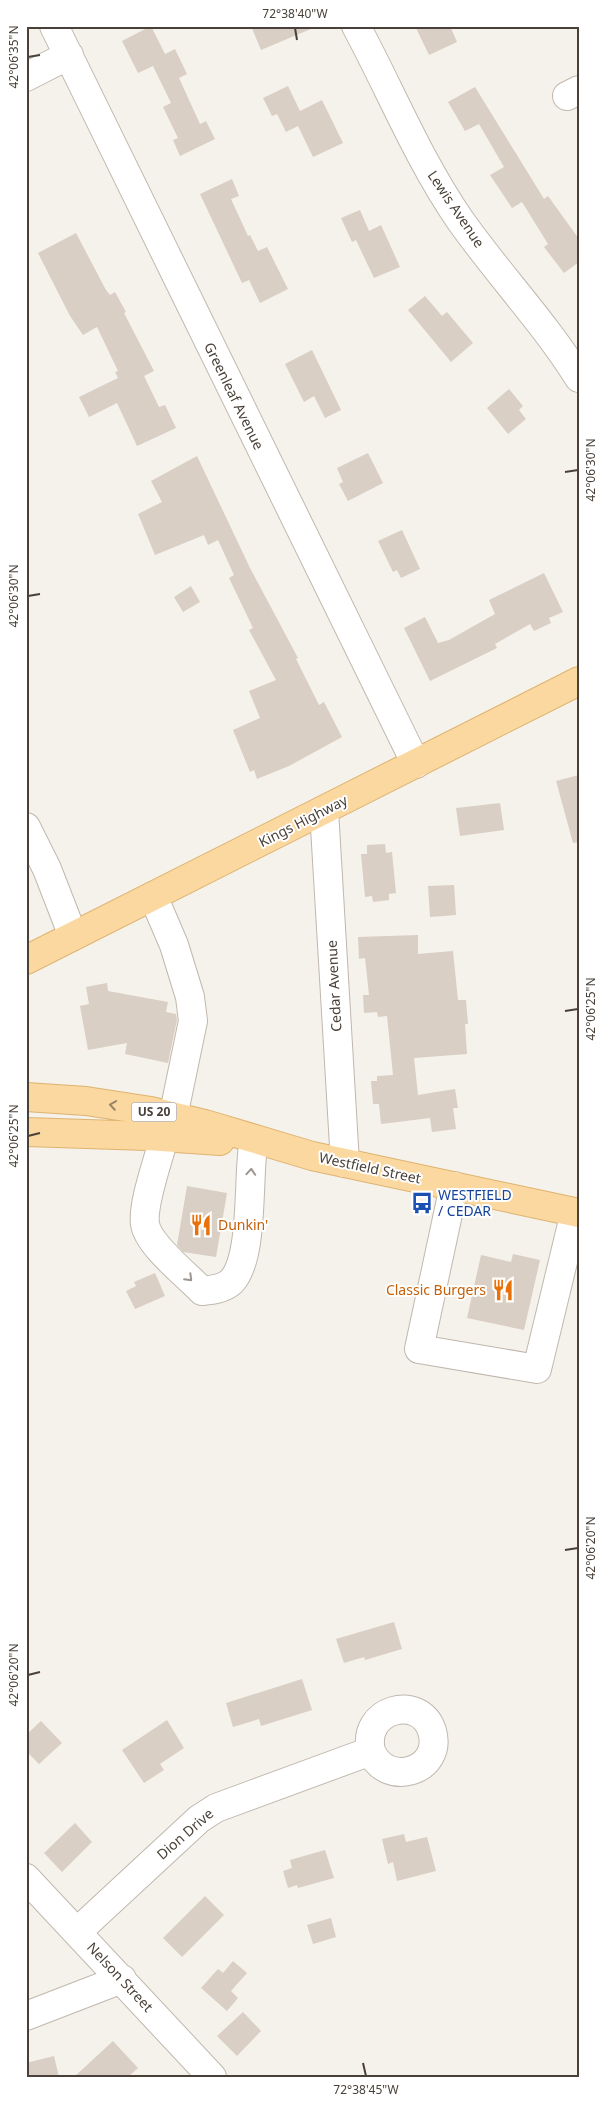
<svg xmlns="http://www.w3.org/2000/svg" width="605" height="2103" font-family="'Noto Sans',sans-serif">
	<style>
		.building { fill: #d9cfc4 }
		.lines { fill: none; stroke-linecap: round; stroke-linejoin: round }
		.minor-casing { stroke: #c0b8ae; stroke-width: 30 }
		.major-casing { stroke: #dfb36f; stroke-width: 30 }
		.minor { stroke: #fff; stroke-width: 28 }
		.major { stroke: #fad8a0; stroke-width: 28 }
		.oneway { stroke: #998567 }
		.oneway2 { stroke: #9b9692 }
		.ticks { fill: none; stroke: #494139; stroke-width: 2 }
		.labels { text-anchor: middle; stroke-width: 4; stroke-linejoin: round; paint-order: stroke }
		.shield { fill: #fff; stroke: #807a74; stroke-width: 1 }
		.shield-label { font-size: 12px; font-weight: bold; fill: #494139 }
		.street-label { font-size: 14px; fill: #494139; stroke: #fff }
		.transit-label { font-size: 14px; fill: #164399; stroke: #fff; text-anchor: start }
		.food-label { font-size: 14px; fill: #c56008; stroke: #fff; text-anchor: start }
		.neatline { fill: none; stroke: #494139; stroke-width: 2 }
		.ticks-label { font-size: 12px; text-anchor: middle; fill: #494139 }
	</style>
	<rect width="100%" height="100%" fill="#f5f1eb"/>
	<path class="building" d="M151,26L165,54L175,49L187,74L179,78L200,124L206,121L215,139L180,156L173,140L178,138L163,107L171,103L153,66L138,73L122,41Z
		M251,26H318L261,50Z
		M415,26H450L457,42L429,55Z
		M288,86L300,111L322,100L343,143L313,157L298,126L286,132L277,114L272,116L263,98Z
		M475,87L544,199L548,196L579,239V262L564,273L544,247L548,244L522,202L512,208L490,175L504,167L479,124L465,131L448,102Z
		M232,179L239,196L231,199L248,236L250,235L258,251L267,247L288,289L260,303L249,280L242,283L200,194Z
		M360,210L369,231L381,225L400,267L374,278L356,240L352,242L341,218Z
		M76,233L106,290L110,295L115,292L126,312L124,313L154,371L144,376L159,407L165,405L176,428L137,446L117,403L89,417L79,397L118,378L115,372L118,371L97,327L83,335L70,316L38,253Z
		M425,296L442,316L447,312L473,343L451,362L408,310Z
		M312,350L341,410L325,418L314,396L304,402L285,364Z
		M509,389L523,406L519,410L526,419L508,434L487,408Z
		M368,453L383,483L348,501L339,484L343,482L337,468Z
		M197,456L250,568L298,658L296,659L319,705L324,702L342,737L289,766L257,779L254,770L250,772L233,730L260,718L249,691L276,680L249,630L253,628L229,578L234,575L218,540L208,545L204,535L155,555L138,514L162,502L151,481Z
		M402,530L420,569L401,578L397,570L393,572L378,541Z
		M544,573L563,612L549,618L551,623L534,631L530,624L495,644L497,648L430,681L404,628L425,617L438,643L449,640L495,614L489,600Z
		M191,586L200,602L183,612L174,597Z
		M579,775V842L573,843L556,781Z
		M500,803L504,830L460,836L456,808Z
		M385,844L386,853L392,852L396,893L389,894V900L373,902L372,896L365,897L361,854H367V845Z
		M454,885L456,915L430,917L428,886Z
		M418,935V954L453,951L458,1000H466L468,1024H465L467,1054L414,1058L418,1095L455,1089L458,1108H453L456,1129L432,1132L430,1118L381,1124L379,1104H373L371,1081H377V1076L393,1075L387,1016L378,1017L377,1012L364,1013L363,995H369L365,958L359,959L358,937Z
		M107,983L108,991L168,1002L166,1012L176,1014L177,1020L168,1063L125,1054L127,1043L88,1050L80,1006L89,1004L86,987Z
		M187,1186L227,1193L216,1257L183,1252L177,1245Z
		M513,1254L540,1260L524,1330L467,1318L481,1255L511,1262Z
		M155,1273L165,1296L135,1309L126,1291L136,1286L134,1282Z
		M394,1622L402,1649L365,1660L364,1657L344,1663L336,1639Z
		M302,1679L312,1710L261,1726L259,1719L233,1727L226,1703Z
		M167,1720L184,1748L160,1764L164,1770L144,1783L122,1750Z
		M41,1721L62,1743L39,1764L26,1751V1735Z
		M75,1823L92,1842L62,1872L44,1853Z
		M404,1834L406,1842L427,1837L436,1871L397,1881L393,1862L388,1864L382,1839Z
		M325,1850L334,1878L298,1888L297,1885L288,1888L283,1871L292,1868L290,1860Z
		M205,1896L224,1915L182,1957L163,1938Z
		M331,1918L336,1937L313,1944L307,1925Z
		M233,1961L247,1973L231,1991L238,1998L227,2011L201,1988L218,1969L223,1973Z
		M243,2012L261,2031L237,2056L217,2036Z
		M113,2041L138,2068L128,2077H74Z
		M54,2056L59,2077H26V2063Z"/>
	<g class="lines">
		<g class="minor-casing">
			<path id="minor" d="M54,26L416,764
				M356,26C391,91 418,159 460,220C498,274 544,322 579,378
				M26,77L69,55
				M567,96L579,90
				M324,810L345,1163
				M26,827L47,869L73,936
				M153,896L174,945L190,997L193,1021L173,1117
				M164,1137C159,1159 142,1203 145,1224C148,1245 187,1275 202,1291C212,1290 223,1289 231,1282C255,1258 247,1174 254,1139
				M454,1186L419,1349L537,1369L575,1212
				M26,1878L212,2077
				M77,1932L199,1819L216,1808L371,1751C361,1709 420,1693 432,1731C444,1771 386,1789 371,1751
				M26,2016L122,1979"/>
		</g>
		<g class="major-casing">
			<path id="major" d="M26,960L579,681
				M26,1097L86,1101L151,1111L205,1124L312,1156L579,1213
				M26,1132L147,1136L220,1141"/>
		</g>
		<use href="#minor" class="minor"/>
		<use href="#major" class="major"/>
	</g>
	<defs><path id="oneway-chevron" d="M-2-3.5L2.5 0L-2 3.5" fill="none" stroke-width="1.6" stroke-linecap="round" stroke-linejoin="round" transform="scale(1.25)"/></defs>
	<use class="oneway" href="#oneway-chevron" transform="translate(113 1105) rotate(-171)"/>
	<g class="oneway2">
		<use href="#oneway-chevron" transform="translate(251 1172) rotate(-86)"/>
		<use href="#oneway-chevron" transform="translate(189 1278) rotate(45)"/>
	</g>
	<path class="ticks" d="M295,28L297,40M28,57L40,55M565,472L578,470M28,596L40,594M565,1011L578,1009M28,1136L40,1133M565,1550L578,1548M28,1675L40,1672M363,2063L366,2076"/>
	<defs>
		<g id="bus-bare" transform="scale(1.725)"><path d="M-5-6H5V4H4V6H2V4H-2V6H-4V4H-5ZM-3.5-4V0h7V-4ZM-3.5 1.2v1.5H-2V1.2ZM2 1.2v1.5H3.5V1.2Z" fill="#1a4fb4" stroke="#fff" stroke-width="2.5" paint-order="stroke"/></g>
		<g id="restaurant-bare" transform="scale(1.725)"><path d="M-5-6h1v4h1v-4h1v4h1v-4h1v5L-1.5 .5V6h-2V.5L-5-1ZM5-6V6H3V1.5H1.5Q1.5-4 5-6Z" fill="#e8710a" stroke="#fff" stroke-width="2.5" paint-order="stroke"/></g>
	</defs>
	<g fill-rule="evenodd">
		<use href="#bus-bare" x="422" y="1203"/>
		<use href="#restaurant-bare" x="201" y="1225"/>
		<use href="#restaurant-bare" x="503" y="1290"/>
	</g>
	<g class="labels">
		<rect class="shield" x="131.5" y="1102.5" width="45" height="19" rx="4"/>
		<g class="shield-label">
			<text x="154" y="1116">US 20</text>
		</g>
		<g class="street-label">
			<text transform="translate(456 209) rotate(56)" y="5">Lewis Avenue</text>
			<text transform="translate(234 396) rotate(64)" y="5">Greenleaf Avenue</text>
			<text transform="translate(303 821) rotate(-27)" y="5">Kings Highway</text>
			<text transform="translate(334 986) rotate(-93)" y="5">Cedar Avenue</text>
			<text transform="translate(370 1168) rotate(12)" y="5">Westfield Street</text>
			<text transform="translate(185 1834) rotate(-41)" y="5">Dion Drive</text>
			<text transform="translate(120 1977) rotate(47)" y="5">Nelson Street</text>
		</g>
		<g class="transit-label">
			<text x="438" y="1200">WESTFIELD<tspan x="438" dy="16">/ CEDAR</tspan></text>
		</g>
		<g class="food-label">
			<text x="218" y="1230">Dunkin'</text>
			<text x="486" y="1295" text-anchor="end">Classic Burgers</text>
		</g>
	</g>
	<rect width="605" height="2103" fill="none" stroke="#ffffff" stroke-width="55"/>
	<rect x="28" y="28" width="550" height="2048" class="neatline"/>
	<g class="ticks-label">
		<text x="295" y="18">72°38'40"W</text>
		<text transform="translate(14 57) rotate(-90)" y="4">42°06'35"N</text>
		<text transform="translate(591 470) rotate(-90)" y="4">42°06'30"N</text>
		<text transform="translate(14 596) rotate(-90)" y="4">42°06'30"N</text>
		<text transform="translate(591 1009) rotate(-90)" y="4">42°06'25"N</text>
		<text transform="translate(14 1136) rotate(-90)" y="4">42°06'25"N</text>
		<text transform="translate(591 1548) rotate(-90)" y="4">42°06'20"N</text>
		<text transform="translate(14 1675) rotate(-90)" y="4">42°06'20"N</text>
		<text x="366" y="2094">72°38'45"W</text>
	</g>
</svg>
